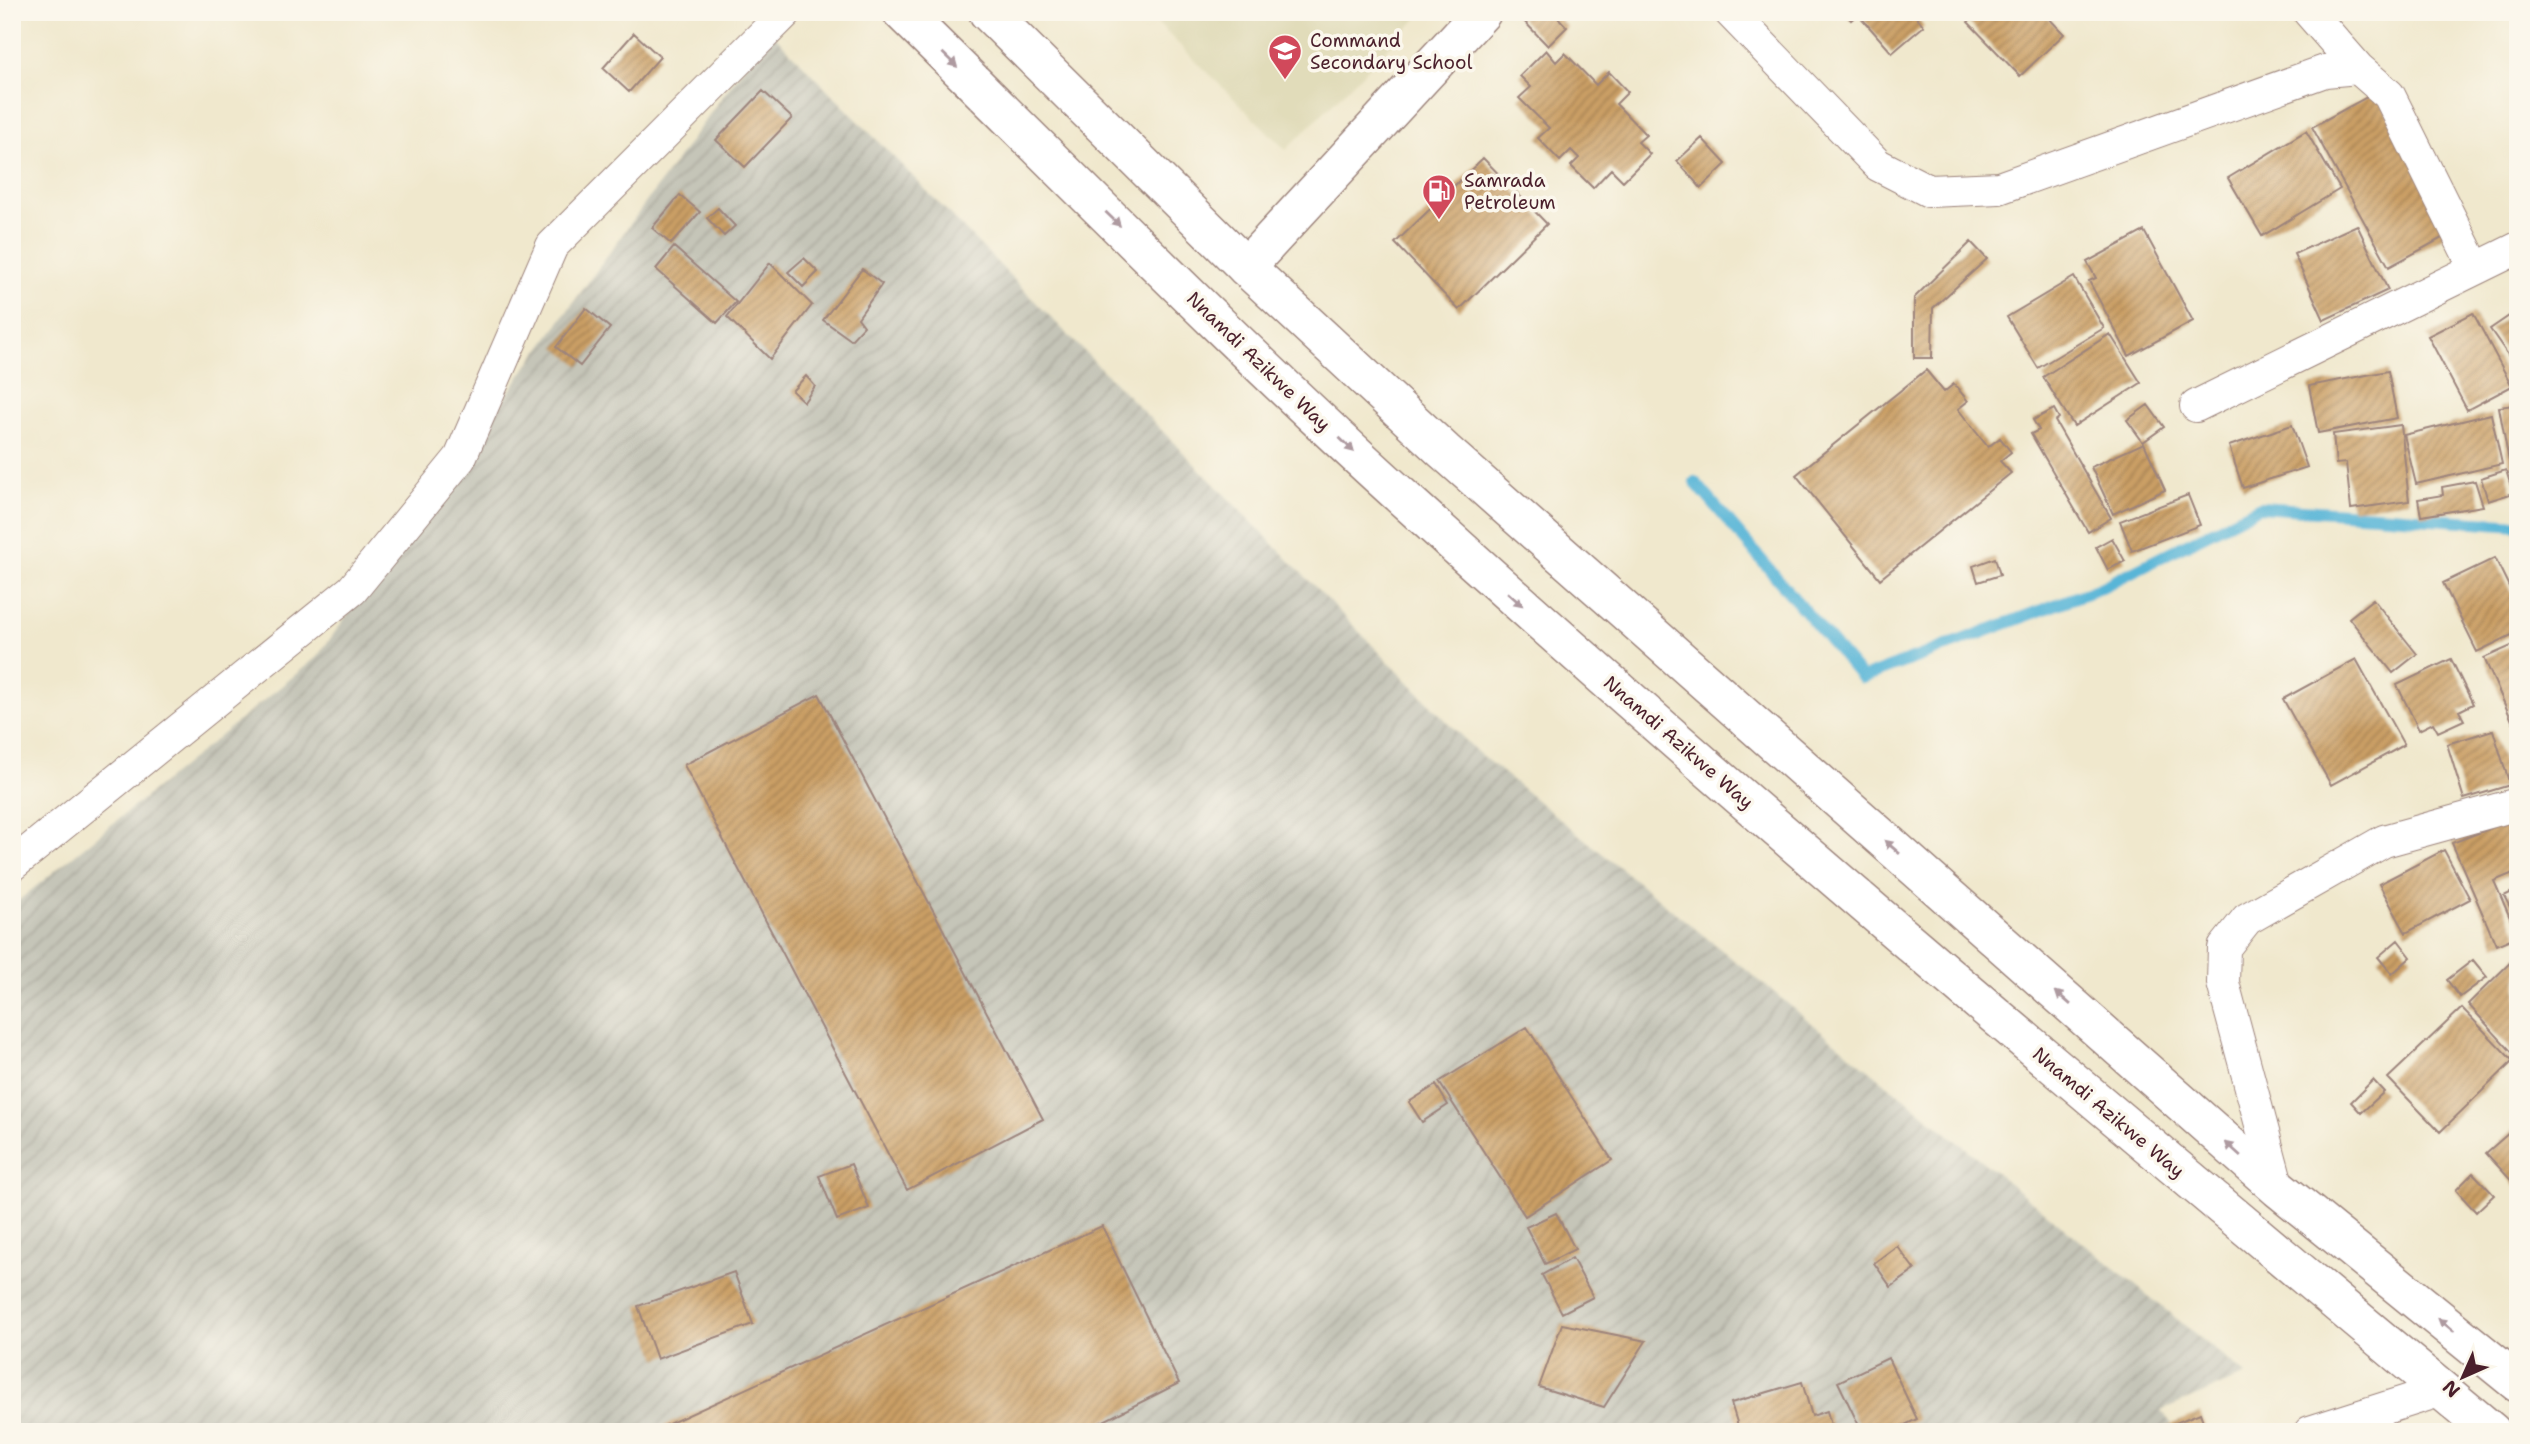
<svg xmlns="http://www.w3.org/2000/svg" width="2530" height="1444" font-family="'Shantell Sans',sans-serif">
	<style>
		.built { fill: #e1dcba }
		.industrial { fill: url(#industrial-furrows) }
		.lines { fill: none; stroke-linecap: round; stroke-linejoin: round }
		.stream { stroke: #59b5d7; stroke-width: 12 }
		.building { fill: url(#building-hatch) }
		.street-casing { stroke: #9d847c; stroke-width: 34 }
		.secondary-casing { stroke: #9d847c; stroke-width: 41 }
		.highway-casing { stroke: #9d847c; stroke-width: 41 }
		.street { stroke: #fff; stroke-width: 32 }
		.secondary { stroke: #fff; stroke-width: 38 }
		.highway { stroke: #fff; stroke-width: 38 }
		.oneway { fill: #ae9aa0 }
		.labels { text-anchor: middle; stroke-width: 7; stroke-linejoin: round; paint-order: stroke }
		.poi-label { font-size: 19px; fill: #4a1f2b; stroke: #fbf7ec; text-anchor: start }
		.street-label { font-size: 19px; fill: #4a1f2b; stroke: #fbf7ec }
	</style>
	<defs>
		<pattern id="industrial-furrows" width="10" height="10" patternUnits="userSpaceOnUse" patternTransform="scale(1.75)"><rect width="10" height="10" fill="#c5c5b8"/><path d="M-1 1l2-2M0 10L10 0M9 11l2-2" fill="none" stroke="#aba99e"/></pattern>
		<pattern id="building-hatch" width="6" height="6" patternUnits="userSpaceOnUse" patternTransform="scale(1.75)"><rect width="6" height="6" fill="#ca9f65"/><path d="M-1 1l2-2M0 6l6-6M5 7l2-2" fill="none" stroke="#a68153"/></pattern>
	</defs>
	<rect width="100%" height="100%" fill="#fbf7ec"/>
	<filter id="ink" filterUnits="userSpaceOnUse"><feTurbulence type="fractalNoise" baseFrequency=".0143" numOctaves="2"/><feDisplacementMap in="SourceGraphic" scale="14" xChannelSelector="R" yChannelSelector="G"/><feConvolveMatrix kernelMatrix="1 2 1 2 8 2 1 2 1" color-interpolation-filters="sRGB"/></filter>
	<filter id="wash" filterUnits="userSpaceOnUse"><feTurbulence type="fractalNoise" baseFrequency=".00686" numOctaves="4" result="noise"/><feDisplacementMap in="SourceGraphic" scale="28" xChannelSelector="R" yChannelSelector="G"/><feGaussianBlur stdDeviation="1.57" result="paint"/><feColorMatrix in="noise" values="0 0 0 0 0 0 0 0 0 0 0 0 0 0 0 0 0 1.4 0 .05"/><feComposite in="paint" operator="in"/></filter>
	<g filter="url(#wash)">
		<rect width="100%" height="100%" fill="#f0e8cd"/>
		<path class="built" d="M1146,12H1424L1286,150Z"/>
		<path class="industrial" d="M770,31L1477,752L2246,1375L2161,1411L2179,1432H12V906L317,657Z"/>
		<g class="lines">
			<path class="stream" d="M1695,482L1862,678L2100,588L2260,507L2518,525"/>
		</g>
		<g id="blocks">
			<path class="building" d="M1524,12H1553L1567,27L1548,46L1519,16Z
				M1844,12H1912L1924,26L1892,53L1858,14L1851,20Z
				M1978,12H2043L2064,34L2020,76L1968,22Z
				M634,33L660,57L629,92L603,68Z
				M1546,50L1556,62L1565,53L1596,85L1609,72L1628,92L1616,104L1646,135L1638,142L1650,154L1623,181L1611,169L1593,188L1571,166L1579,158L1571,150L1560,161L1538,138L1549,128L1519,98L1531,87L1520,76Z
				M763,91L792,118L745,167L716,140Z
				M2376,92L2453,232L2389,267L2312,127Z
				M2306,131L2340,189L2262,236L2228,178Z
				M1702,138L1726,164L1701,188L1677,161Z
				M1483,158L1547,224L1459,310L1395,243Z
				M680,195L700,212L671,244L652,228Z
				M718,208L735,226L724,236L707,218Z
				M2357,225L2388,290L2324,320L2294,254Z
				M2144,231L2193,321L2129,356L2089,281L2096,278L2087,262Z
				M1971,242L1987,259L1933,308L1932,358H1914V298Z
				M674,247L736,302L717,323L656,269Z
				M804,258L818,272L803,287L788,272Z
				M770,263L812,305L770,359L727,317Z
				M862,269L882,284L858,318L864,326L851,340L823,320Z
				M2074,277L2104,328L2038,368L2007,317Z
				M586,308L610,328L580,366L556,347Z
				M2518,310V369L2490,329Z
				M2473,313L2512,386L2467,410L2428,336Z
				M2110,334L2141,383L2074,426L2043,377Z
				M1926,370L1944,392L1954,384L1968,401L1958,409L1988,447L2000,438L2011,452L2000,461L2011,473L1880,579L1796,475Z
				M2388,371L2397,418L2318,433L2309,386Z
				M806,376L815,386L804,402L792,391Z
				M2148,405L2164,427L2143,442L2127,420Z
				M2513,405L2518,409V465L2510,467L2499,407Z
				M2054,409L2059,418L2055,421L2111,518L2088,532L2031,434L2039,430L2033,420Z
				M2491,414L2502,464L2416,484L2404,435Z
				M2292,425L2307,467L2243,488L2229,446Z
				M2401,425L2409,501L2351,509L2346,463L2336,464L2333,434Z
				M2144,443L2165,490L2113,514L2091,467Z
				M2506,470L2513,493L2488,501L2481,478Z
				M2475,481L2483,506L2421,516L2418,499L2443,495L2442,487Z
				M2188,495L2200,525L2132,551L2120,521Z
				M2112,538L2125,561L2108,570L2096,547Z
				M1995,558L2000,575L1978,582L1973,566Z
				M2495,558L2518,605V632L2477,652L2443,583Z
				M2373,599L2417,654L2393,673L2349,618Z
				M2518,643V734L2484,658Z
				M2356,659L2404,745L2331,785L2283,699Z
				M2451,659L2473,704L2459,711L2464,720L2438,732L2433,723L2419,730L2397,685Z
				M819,694L1043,1119L907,1190L684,765Z
				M2493,730L2510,785L2464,799L2447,744Z
				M2518,818V871L2494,881L2518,936L2496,945L2452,843Z
				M2444,850L2470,899L2406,933L2379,884Z
				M2518,889V922L2504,896Z
				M2398,940L2411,957L2392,974L2378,957Z
				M2518,955V1059L2468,1004Z
				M2473,960L2487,977L2460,997L2447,980Z
				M2462,1008L2513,1061L2440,1132L2388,1078Z
				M1527,1027L1612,1160L1525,1216L1439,1082Z
				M2373,1080L2384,1092L2361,1113L2351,1102Z
				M1436,1085L1448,1105L1422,1122L1409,1102Z
				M2518,1125V1188L2486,1153Z
				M851,1164L869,1208L837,1220L819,1176Z
				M2473,1173L2494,1195L2476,1212L2456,1190Z
				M1556,1213L1575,1249L1545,1264L1526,1227Z
				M1102,1226L1179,1383L1082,1432H651Z
				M1897,1246L1915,1270L1891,1287L1874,1263Z
				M1572,1258L1593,1297L1562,1313L1542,1275Z
				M734,1272L753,1324L657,1359L638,1306Z
				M1562,1324L1646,1341L1604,1407L1539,1387Z
				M1888,1358L1917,1419L1891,1432H1862L1838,1382Z
				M1802,1382L1812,1416L1827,1411L1833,1432H1740L1731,1403Z
				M2200,1413L2207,1432H2153Z"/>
		</g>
	</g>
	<g filter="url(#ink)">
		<use href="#blocks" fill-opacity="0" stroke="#9d847c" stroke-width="2"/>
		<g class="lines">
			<g class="street-casing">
				<path id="street" d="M1730,12L1878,165L1929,191L1999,188L2325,71L2358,68
					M2309,12L2358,68L2389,95L2475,268
					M2196,406L2518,248
					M12,865L352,590L460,458L552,246L786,12
					M2278,1188L2223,983L2224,948L2247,919L2384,841L2518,804
					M2310,1432L2442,1390"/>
			</g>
			<g class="secondary-casing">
				<path id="secondary" d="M1246,267L1482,12"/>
			</g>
			<g class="highway-casing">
				<path id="highway" d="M902,12C1070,177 1235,346 1410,504C1762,823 2127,1128 2492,1432
					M988,12L1246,267L1444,451L2278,1188L2518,1383"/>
			</g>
			<use href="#street" class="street"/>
			<use href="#secondary" class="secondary"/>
			<use href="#highway" class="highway"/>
		</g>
		<defs><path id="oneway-solid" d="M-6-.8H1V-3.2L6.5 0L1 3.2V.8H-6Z" transform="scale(1.75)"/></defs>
		<g class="oneway">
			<use href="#oneway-solid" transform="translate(950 60) rotate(44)"/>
			<use href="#oneway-solid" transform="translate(1113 219) rotate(44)"/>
			<use href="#oneway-solid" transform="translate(1347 445) rotate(44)"/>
			<use href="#oneway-solid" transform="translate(1515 599) rotate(42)"/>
			<use href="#oneway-solid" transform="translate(1892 847) rotate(-139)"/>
			<use href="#oneway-solid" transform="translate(2063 998) rotate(-139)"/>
			<use href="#oneway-solid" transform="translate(2233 1149) rotate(-138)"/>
			<use href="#oneway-solid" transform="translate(2446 1325) rotate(-141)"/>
		</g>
	</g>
	<defs>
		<g id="school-pin" transform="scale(1.75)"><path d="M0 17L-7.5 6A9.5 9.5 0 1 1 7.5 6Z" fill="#d1495b" stroke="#fbf7ec"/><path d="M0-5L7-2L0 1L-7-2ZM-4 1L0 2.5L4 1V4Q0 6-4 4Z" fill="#fff"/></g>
		<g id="fuel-pin" transform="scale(1.75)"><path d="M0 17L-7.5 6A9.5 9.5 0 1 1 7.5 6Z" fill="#d1495b" stroke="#fbf7ec"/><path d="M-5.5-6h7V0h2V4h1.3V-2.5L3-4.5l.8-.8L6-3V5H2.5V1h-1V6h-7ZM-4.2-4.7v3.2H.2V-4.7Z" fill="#fff"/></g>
	</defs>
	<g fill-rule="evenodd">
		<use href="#school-pin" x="1285" y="51"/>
		<use href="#fuel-pin" x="1439" y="191"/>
	</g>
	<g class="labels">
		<g class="poi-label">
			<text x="1310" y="47">Command<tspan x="1310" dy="22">Secondary School</tspan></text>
			<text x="1464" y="187">Samrada<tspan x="1464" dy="22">Petroleum</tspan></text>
		</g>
		<g class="street-label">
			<text transform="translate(1259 361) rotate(44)" y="7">Nnamdi Azikwe Way</text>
			<text transform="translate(1679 742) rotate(41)" y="7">Nnamdi Azikwe Way</text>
			<text transform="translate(2109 1112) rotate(40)" y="7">Nnamdi Azikwe Way</text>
		</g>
	</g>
	<rect width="2530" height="1444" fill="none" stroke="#fbf7ec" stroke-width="42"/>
	<g transform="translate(2463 1377) rotate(225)" stroke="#fbf7ec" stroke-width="5" paint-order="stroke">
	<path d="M0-5L12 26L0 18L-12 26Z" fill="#4a1f2b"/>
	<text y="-10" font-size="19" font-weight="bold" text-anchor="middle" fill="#4a1f2b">N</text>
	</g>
</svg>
